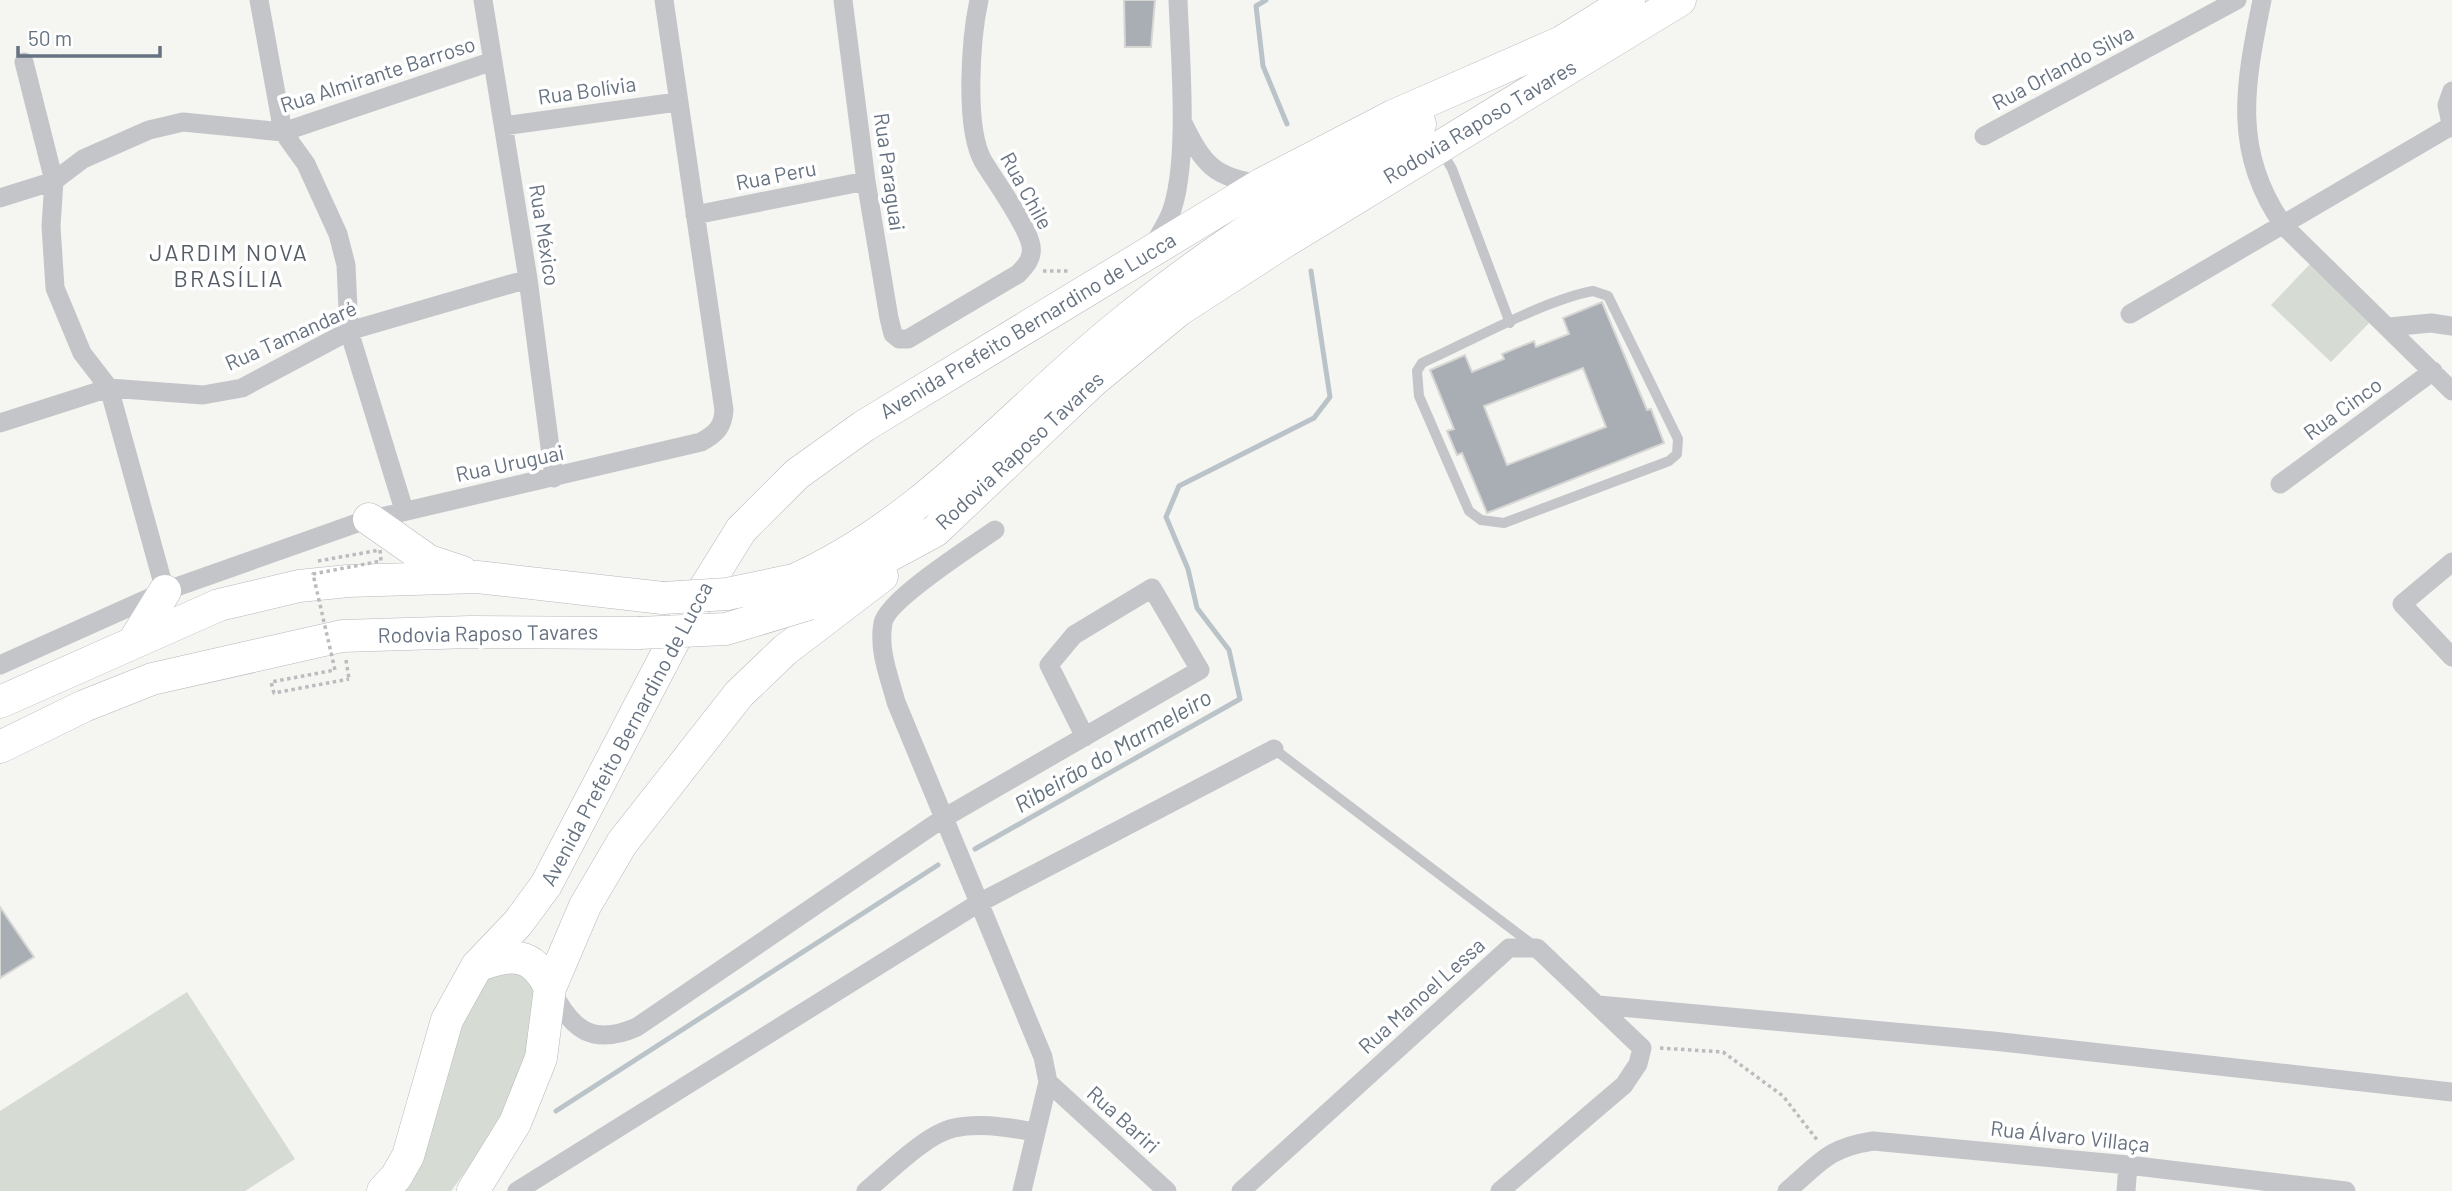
<svg xmlns="http://www.w3.org/2000/svg" width="2452" height="1191" font-family="Barlow,sans-serif">
	<style>
		.green { fill: #d6dcd3 }
		.lines { fill: none; stroke-linecap: round; stroke-linejoin: round }
		.stream { stroke: #bac3c8; stroke-width: 5 }
		.building { fill: #a8aeb4; stroke: #d6d6d4; stroke-width: 2; fill-rule: evenodd }
		.trunk-casing { stroke: #b5b8bb; stroke-width: 33 }
		.path { stroke: #babcbe; stroke-width: 3.5; stroke-dasharray: 3.5 3.5; stroke-linecap: butt }
		.service { stroke: #c3c5c9; stroke-width: 10 }
		.minor { stroke: #c3c5c9; stroke-width: 19 }
		.trunk { stroke: #fff; stroke-width: 32 }
		.trunk-bridge-casing { stroke: #b5b8bb; stroke-width: 33; stroke-linecap: butt }
		.path-bridge { stroke: #babcbe; stroke-width: 3.5; stroke-dasharray: 3.5 3.5; stroke-linecap: butt }
		.trunk-bridge { stroke: #fff; stroke-width: 32 }
		.labels { text-anchor: middle; stroke-width: 7; stroke-linejoin: round; paint-order: stroke }
		.street-label { font-size: 21px; fill: #667281; stroke: #fff }
		.neighbourhood-label { font-size: 23px; letter-spacing: 2px; fill: #545c66; stroke: #fff }
		.water-label { font-size: 23px; font-style: italic; fill: #62737e; stroke: #fff }
	</style>
	<rect width="100%" height="100%" fill="#f5f5f2"/>
	<path class="green" d="M2311,263L2372,320L2331,362L2271,305Z
		M512,960L536,986L531,1048L495,1132L451,1191H394L445,1059L491,967Z
		M187,992L295,1159L245,1191H0V1111Z"/>
	<g class="lines">
		<path class="stream" d="M1266,0L1256,6L1263,66L1287,124
			M975,849L1240,699L1229,650L1197,608L1188,569L1166,517L1179,486L1314,418L1330,397L1311,271
			M556,1111L938,865"/>
	</g>
	<path class="building" d="M1124,0H1155L1151,47H1125Z
		M1602,302L1647,410L1651,409L1664,443L1487,513L1462,453L1457,455L1447,431L1454,429L1430,370L1465,355L1472,372L1504,359L1502,354L1534,341L1536,347L1569,334L1563,318ZM1583,368L1606,427L1507,465L1484,406Z
		M0,907L34,957L0,978Z"/>
	<g class="lines">
		<g class="trunk-casing">
			<path id="trunk" d="M1547,51L1629,0
				M369,519L429,561L462,572
				M794,580C922,523 1010,414 1117,327C1210,250 1316,184 1420,124
				M809,604L833,586L935,531L1093,381L1179,310L1281,244L1680,0
				M133,643L165,591
				M0,702L219,605L299,586L348,581L477,577L663,598
				M0,747L84,706L152,679L342,636L470,632L639,633
				M477,966C511,953 533,951 550,988
				M383,1191L396,1177L408,1156L447,1020L477,966L518,923L546,885L682,625L741,530L797,474L864,426L1262,184L1393,116L1564,41
				M473,1191L515,1123L541,1058L550,988L585,906L622,843L739,694L785,650L882,576"/>
		</g>
		<path class="path" d="M1043,271H1070
			M346,660L349,679
			M1660,1048L1723,1052L1783,1096L1818,1141"/>
		<path class="service" d="M1441,150L1452,169L1510,323
			M1593,291L1608,296L1678,439L1677,454L1669,461L1504,523L1481,520L1469,511L1419,396L1417,371L1422,363C1469,342 1544,300 1593,291Z
			M1274,749L1533,945"/>
		<path class="minor" d="M259,0L283,132L306,164L338,234L346,265L349,331L404,510
			M483,0L528,279L554,478
			M843,0L866,181L889,318L893,334L899,339H908L1018,274C1026,266 1033,258 1031,246C1028,226 995,181 983,161C964,127 971,37 979,0
			M2262,0C2245,84 2231,152 2284,226L2452,391
			M24,62L54,181L51,226L55,288L82,353L109,388L165,591
			M2452,91L2447,105L2452,128
			M1183,123C1203,164 1214,178 1261,184
			M504,126L677,102
			M1984,136L2237,0
			M0,198L54,181L83,159L149,130L183,122L283,132L493,61
			M695,215L866,181
			M1152,248C1158,237 1165,226 1170,215C1190,166 1180,56 1178,0
			M2130,314L2451,126
			M2389,327L2431,323L2452,326
			M0,423L109,388L203,395L242,388L349,331L528,279
			M2280,484L2433,371
			M995,530C972,546 887,600 883,623C878,650 889,676 896,702L1043,1057L1048,1082L1022,1191
			M2452,562L2402,604L2452,657
			M0,665L165,591L360,522L701,442C716,434 723,427 724,410L664,0
			M551,989C571,1029 592,1047 637,1027L942,819L1200,670L1152,588L1074,635L1049,665L1085,737
			M1598,1005L1993,1041L2452,1092
			M1048,1082L1167,1191
			M517,1191L977,904L1274,749
			M866,1191C889,1172 926,1134 954,1128C981,1122 1009,1128 1036,1132
			M1241,1191L1509,948H1537L1642,1048L1638,1064L1624,1085L1500,1191
			M1787,1191C1820,1163 1827,1148 1873,1141L2128,1165L2346,1191
			M2126,1191L2128,1165"/>
		<use href="#trunk" class="trunk"/>
		<g class="trunk-bridge-casing">
			<path id="trunk-bridge" d="M663,598L727,594L794,580
				M639,633L726,629L809,604"/>
		</g>
		<path class="path-bridge" d="M318,561L380,550L381,561L313,574L335,670L271,682L274,693L349,679"/>
		<use href="#trunk-bridge" class="trunk-bridge"/>
	</g>
	<g class="labels">
		<g class="street-label">
			<text transform="translate(2063 68) rotate(-28)" y="7">Rua Orlando Silva</text>
			<text transform="translate(378 75) rotate(-18)" y="7">Rua Almirante Barroso</text>
			<text transform="translate(587 91) rotate(-8)" y="7">Rua Bolívia</text>
			<text transform="translate(1480 122) rotate(-31)" y="7">Rodovia Raposo Tavares</text>
			<text transform="translate(889 172) rotate(82)" y="7">Rua Paraguai</text>
			<text transform="translate(776 176) rotate(-11)" y="7">Rua Peru</text>
			<text transform="translate(1026 191) rotate(61)" y="7">Rua Chile</text>
			<text transform="translate(544 235) rotate(81)" y="7">Rua México</text>
			<text transform="translate(1028 326) rotate(-31)" y="7">Avenida Prefeito Bernardino de Lucca</text>
			<text transform="translate(291 336) rotate(-24)" y="7">Rua Tamandaré</text>
			<text transform="translate(2343 409) rotate(-36)" y="7">Rua Cinco</text>
			<text transform="translate(1020 451) rotate(-43)" y="7">Rodovia Raposo Tavares</text>
			<text transform="translate(510 464) rotate(-12)" y="7">Rua Uruguai</text>
			<text transform="translate(488 634) rotate(-1)" y="7">Rodovia Raposo Tavares</text>
			<text transform="translate(627 734) rotate(-62)" y="7">Avenida Prefeito Bernardino de Lucca</text>
			<text transform="translate(1422 996) rotate(-42)" y="7">Rua Manoel Lessa</text>
			<text transform="translate(1123 1120) rotate(42)" y="7">Rua Bariri</text>
			<text transform="translate(2070 1137) rotate(6)" y="7">Rua Álvaro Villaça</text>
		</g>
		<g class="neighbourhood-label">
			<text x="229" y="261">JARDIM NOVA<tspan x="229" dy="26">BRASÍLIA</tspan></text>
		</g>
		<g class="water-label">
			<text transform="translate(1113 751) rotate(-30)" y="8">Ribeirão do Marmeleiro</text>
		</g>
	</g>
	<path d="M18 46v10h142v-10" fill="none" stroke="#667281" stroke-width="3.5"/>
	<text x="28" y="46" font-size="21" fill="#667281" stroke="#ffffff" stroke-width="5" paint-order="stroke">50 m</text>
</svg>
